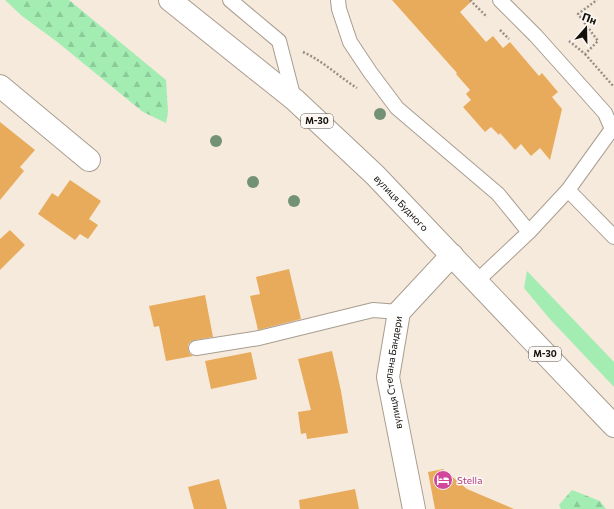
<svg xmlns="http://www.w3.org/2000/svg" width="614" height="509" font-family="Commissioner,sans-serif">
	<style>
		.green { fill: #a3edb3 }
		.forest { fill: url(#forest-firs) }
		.building { fill: #e8ab5b }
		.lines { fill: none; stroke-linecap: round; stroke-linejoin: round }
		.lane-casing { stroke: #a89d90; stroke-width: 16 }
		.street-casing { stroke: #a89d90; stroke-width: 24 }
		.highway-casing { stroke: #a89d90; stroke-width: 24 }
		.path { stroke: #988f85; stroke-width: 2.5; stroke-dasharray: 2 2; stroke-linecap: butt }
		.lane { stroke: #fff; stroke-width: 14 }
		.street { stroke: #fff; stroke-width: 22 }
		.highway { stroke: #fff; stroke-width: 22 }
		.tree { fill: #739175 }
		.labels { text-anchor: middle; stroke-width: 3; stroke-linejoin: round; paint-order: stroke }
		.shield { fill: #fdf8f3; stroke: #5a5651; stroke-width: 1 }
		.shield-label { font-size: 9px; font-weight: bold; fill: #14100b }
		.street-label { font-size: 10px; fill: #14100b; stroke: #fdf8f3 }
		.hotel-label { font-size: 10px; fill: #b23c85; stroke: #fdf8f3; text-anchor: start }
	</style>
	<defs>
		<pattern id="forest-firs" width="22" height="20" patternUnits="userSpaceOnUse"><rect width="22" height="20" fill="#a3edb3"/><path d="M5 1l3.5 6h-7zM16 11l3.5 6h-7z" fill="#8bca99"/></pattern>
	</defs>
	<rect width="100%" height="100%" fill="#f6eadc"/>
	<path class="green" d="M527,271L614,362V387L549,318L524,288Z"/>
	<path class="forest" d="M5,0H69L166,80L168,112L166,123L143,112L56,41L22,16Z
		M572,490L600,501L606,509H561L559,505Z"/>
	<path class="building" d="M392,0H473L460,12L486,42L493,36L503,48L510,42L539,76L542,73L558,92L552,97L562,109L550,160L540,148L531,156L521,144L515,150L500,133L499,135L491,127L485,132L463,107L471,100L466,94L470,90L456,74L457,73Z
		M0,122L35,150L20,167L24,171L0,200Z
		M70,180L101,201L89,219L98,225L88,239L80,234L75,240L38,214L52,193L58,197Z
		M10,230L25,245L0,270V239Z
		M289,269L301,319L258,330L250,296L260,294L256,277Z
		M205,295L213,337L195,340L190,342L188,345V350L190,354L193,356L166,361L159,326L154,327L149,306Z
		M332,351L341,391L348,433L307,439L306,433L301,434L298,412L311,410L298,359Z
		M251,352L257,379L211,389L205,361Z
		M443,469L467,489L514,509H435L428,472Z
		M219,479L227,509H194L188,487Z
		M355,489L359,509H300L299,500Z"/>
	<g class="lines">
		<g class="lane-casing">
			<path id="lane" d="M230,0L279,41L294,99
				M338,0L339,9L350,42L370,72L397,108L498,194L529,232
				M568,190L614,237
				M477,281L529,232L568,190L612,129L605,113L536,36L500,0
				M196,348L259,338L373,310L399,312"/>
		</g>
		<g class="street-casing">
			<g id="street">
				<path d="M0,86L89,160"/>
				<path id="s1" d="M414,509L388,377L399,312L452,255"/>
			</g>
		</g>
		<g class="highway-casing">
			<g id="highway">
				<path id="s2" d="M170,0L295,100L375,175L614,426"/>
			</g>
		</g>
		<path class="path" d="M470,0L487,17
			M500,30L509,39
			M569,41L585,54L598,41L578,14L597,0
			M303,52C323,61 338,76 357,88
			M585,54L614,87"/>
		<use href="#lane" class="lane"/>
		<use href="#street" class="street"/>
		<use href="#highway" class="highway"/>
	</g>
	<g class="tree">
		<circle cx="380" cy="114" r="6"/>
		<circle cx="216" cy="141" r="6"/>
		<circle cx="253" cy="182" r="6"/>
		<circle cx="294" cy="201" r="6"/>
	</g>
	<defs>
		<g id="hotel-disc" transform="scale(1)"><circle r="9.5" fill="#d1479c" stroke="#fdf8f3"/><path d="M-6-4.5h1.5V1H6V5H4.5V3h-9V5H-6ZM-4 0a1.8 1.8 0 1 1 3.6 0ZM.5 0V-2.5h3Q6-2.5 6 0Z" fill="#fff"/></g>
	</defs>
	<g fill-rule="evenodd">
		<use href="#hotel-disc" x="443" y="480"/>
	</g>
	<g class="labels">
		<g class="shield">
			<rect x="301" y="114" width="32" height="14" rx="3"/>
			<rect x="529" y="347" width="32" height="14" rx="3"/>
		</g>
		<g class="shield-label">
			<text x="317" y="124">М-30</text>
			<text x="545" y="357">М-30</text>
		</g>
		<g class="street-label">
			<text dy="4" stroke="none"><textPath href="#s2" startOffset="308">вулиця Будного</textPath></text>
			<text dy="4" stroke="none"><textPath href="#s1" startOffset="139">вулиця Степана Бандери</textPath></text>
		</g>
		<g class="hotel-label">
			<text x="457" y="484">Stella</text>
		</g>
	</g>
	<g transform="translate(586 28) rotate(20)" stroke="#fdf8f3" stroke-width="3" paint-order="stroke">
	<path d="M0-3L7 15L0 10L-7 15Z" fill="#14100b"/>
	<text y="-6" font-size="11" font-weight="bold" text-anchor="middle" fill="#14100b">Пн</text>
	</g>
</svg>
